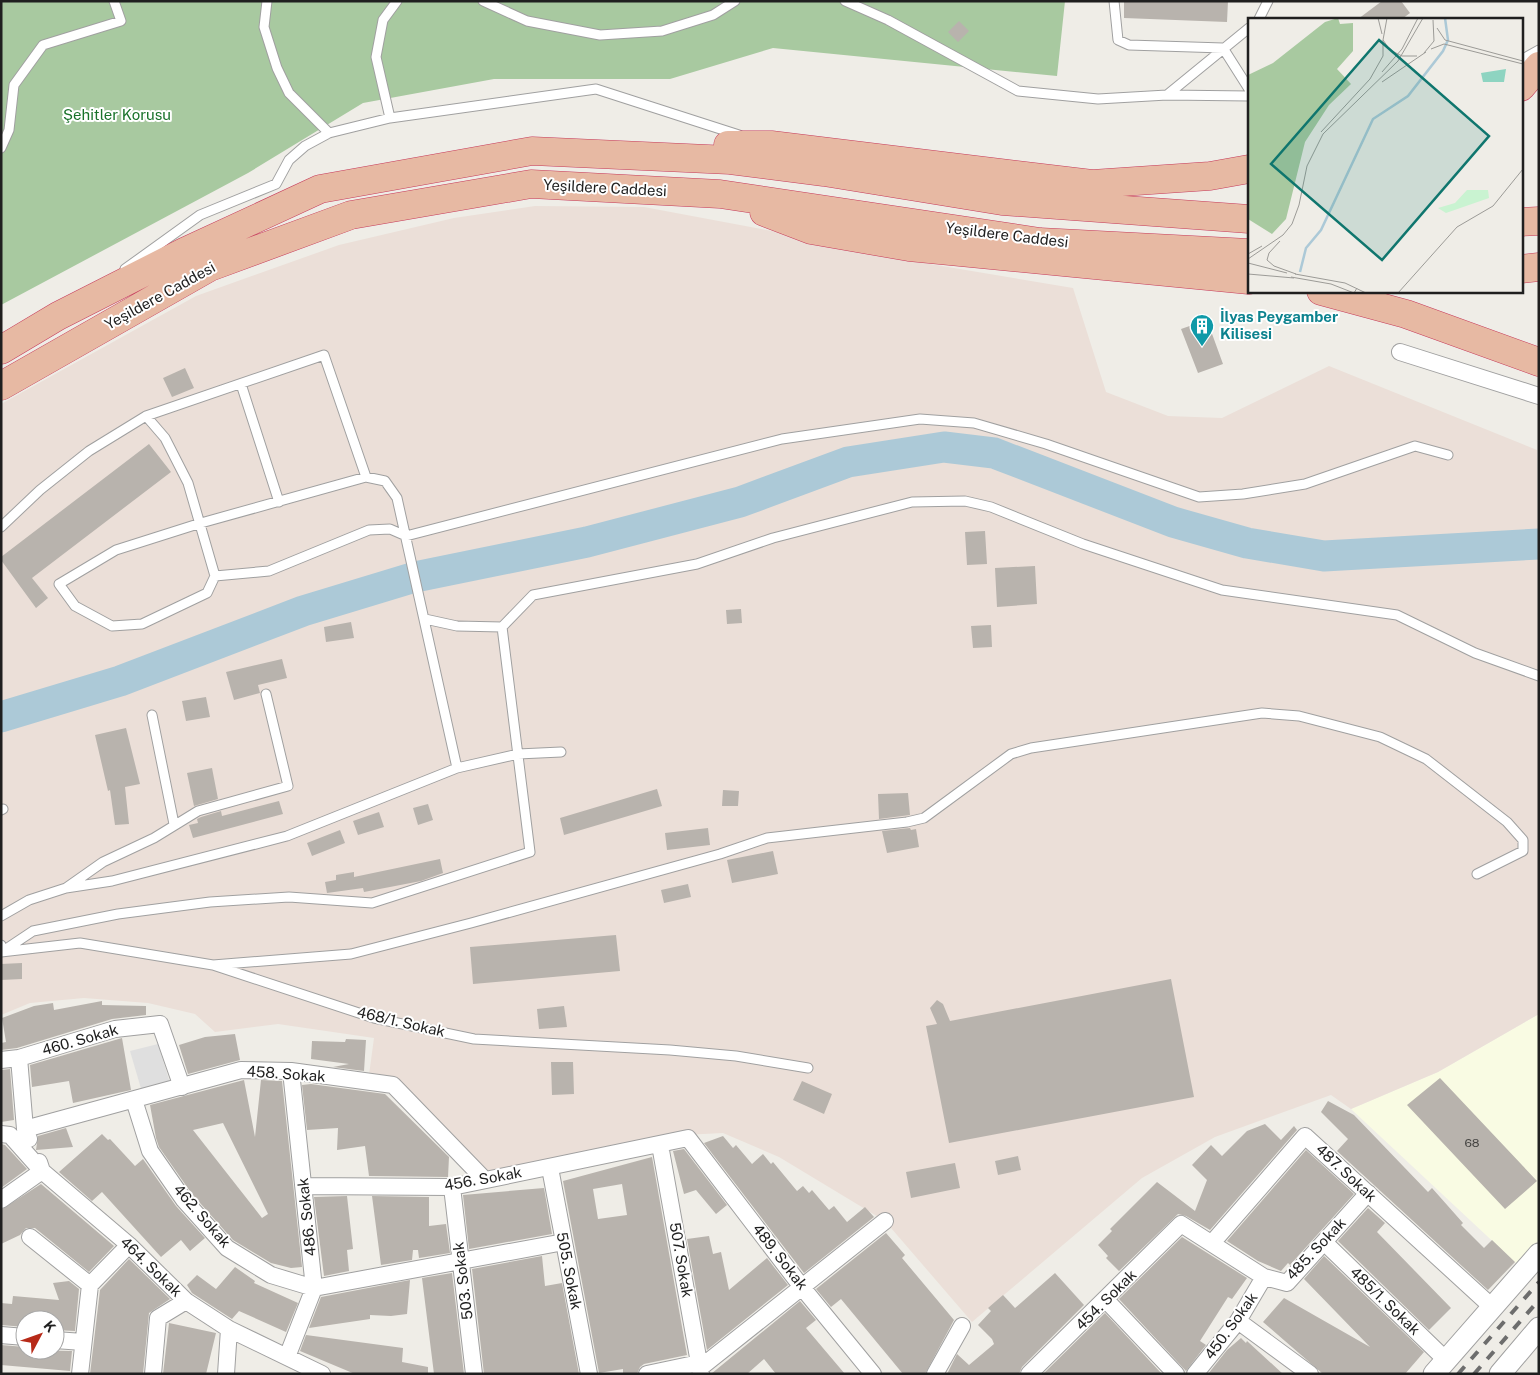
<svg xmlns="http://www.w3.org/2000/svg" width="1540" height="1375" font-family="'Public Sans',sans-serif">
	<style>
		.education { fill: #f9fbe3 }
		.military { fill: #ebdfd8 }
		.forest { fill: #a8c9a0 }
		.parking { fill: #dfdfdf }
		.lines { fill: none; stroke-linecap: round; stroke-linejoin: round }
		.river { stroke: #acc9d7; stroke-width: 31 }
		.building { fill: #b8b3ad; fill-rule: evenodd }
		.service-casing { stroke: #a0a0a0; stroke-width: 11 }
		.minor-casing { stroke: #a0a0a0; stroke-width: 18 }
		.tertiary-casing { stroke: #a0a0a0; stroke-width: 23 }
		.trunk-casing { stroke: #c63a5b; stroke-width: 29 }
		.service { stroke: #fff; stroke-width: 9 }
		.minor { stroke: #fff; stroke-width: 16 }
		.tertiary { stroke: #fff; stroke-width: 21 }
		.trunk { stroke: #e7b9a3; stroke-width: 28 }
		.rail { stroke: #6d6d6d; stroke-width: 4; stroke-dasharray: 10 10; stroke-linecap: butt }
		.labels { text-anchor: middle; stroke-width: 4; stroke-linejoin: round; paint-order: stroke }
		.number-label { font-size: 12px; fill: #454442 }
		.park-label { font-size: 15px; fill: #19722a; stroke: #fff }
		.street-label { font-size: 15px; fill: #1f1f1f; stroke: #fff }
		.culture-label { font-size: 15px; font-weight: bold; fill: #0d838f; stroke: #fff; text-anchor: start }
		.inset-river { fill: none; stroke: #acc9d7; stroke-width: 2.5 }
		.inset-road { fill: none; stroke: #9c9b97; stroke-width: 1 }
		.view { fill: #0f766e; fill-opacity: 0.15; stroke: #0f766e; stroke-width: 2.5 }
		.inset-edge { fill: none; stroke: #1f1f1f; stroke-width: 2.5 }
	</style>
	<rect width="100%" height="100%" fill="#efede7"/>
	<path class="education" d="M1539,1014V1240L1517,1264L1351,1109L1438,1072Z"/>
	<path class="military" d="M535,206L644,207L772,231L894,258L1073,288L1106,392L1168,416L1222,418L1329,366L1537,450L1539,1014L1438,1072L1351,1109L1331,1095L1215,1137L1142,1178L972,1322L885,1221L779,1157L723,1133L663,1136L487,1174L369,1075L374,1038L278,1024L215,1032L195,1014L148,1003L84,998L30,1003L1,1015V404L196,296L339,245L454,218Z"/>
	<path class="forest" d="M1,1H1065L1057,76L773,48L670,79H494L363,103L248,173L1,305Z"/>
	<path class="parking" d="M158,1044L170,1083L142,1092L130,1051Z"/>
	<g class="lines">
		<path class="river" d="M1,717L120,681L303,611L415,577L587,542L740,502L848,462L944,447L994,453L1173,522L1247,543L1324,556L1539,544"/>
	</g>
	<path class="building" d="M1124,1H1228L1227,22L1124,18Z
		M1382,1H1401L1410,13L1402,19H1358Z
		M959,21L969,31L958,42L948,32Z
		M1207,320L1223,364L1198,373L1181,329Z
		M185,368L194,388L172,397L163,378Z
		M149,444L171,472L32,578L48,598L36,608L1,560V557Z
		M985,531L987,564L967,565L965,532Z
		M1035,566L1037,604L997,607L995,568Z
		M741,609L742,623L727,624L726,610Z
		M351,622L354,638L326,642L324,627Z
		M991,625L992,647L973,648L971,626Z
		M282,659L287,678L258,685L260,693L234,700L226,672Z
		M206,697L210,717L186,721L182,701Z
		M126,728L140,784L125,787L129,824L115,825L110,790L108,791L95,735Z
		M212,768L218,799L194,806L187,773Z
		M657,789L662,806L564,835L560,818Z
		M723,790L739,791L738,806H722Z
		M908,793L910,815L879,819L878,794Z
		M279,801L283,814L193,838L189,825L198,823L197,819L201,817L221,811L222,816Z
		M428,804L433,820L418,825L413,808Z
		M379,812L384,827L358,835L353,821Z
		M708,828L710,845L667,850L665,833Z
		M910,828L911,830L916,829L919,847L887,853L882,831Z
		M340,830L345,843L312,856L307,843Z
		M773,851L778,874L732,883L727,860Z
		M440,859L443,873L421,881L364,892L363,888L327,893L325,882L336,880V875L354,872V877Z
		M688,884L691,897L664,903L661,890Z
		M616,935L620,971L473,984L470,947Z
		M22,963V979L1,980V964Z
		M1171,979L1194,1097L949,1143L926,1026L937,1024L930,1008L937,1000L943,1004L950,1021Z
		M102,1001V1005L146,1006V1015L112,1019L17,1048L1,1050V1043L6,1042L2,1018L34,1006L53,1003L54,1010Z
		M564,1006L567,1027L539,1029L537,1009Z
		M235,1034L240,1060L188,1074L179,1045L205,1037Z
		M122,1038L131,1090L73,1103L69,1081L32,1087L30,1065Z
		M346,1039L366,1040L364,1071L333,1067L349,1064L311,1059L312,1041L345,1042Z
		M551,1062H573L574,1094L552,1095Z
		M10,1069L14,1120L1,1122V1070Z
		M1440,1078L1537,1181L1505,1209L1407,1105Z
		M244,1080L255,1137L261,1080L282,1081L302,1267L291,1268L271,1263L233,1240L192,1194L159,1147L156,1138L150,1105ZM223,1123L268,1214L262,1218L193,1130Z
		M802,1081L832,1094L824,1114L793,1100Z
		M311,1084L385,1094L449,1157L448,1177L369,1176L365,1146L337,1150L338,1128L307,1130L302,1085Z
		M1328,1101L1354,1115L1428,1192L1432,1188L1463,1223L1461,1225L1484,1248L1492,1240L1515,1262L1488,1290L1337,1151L1348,1139L1321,1112Z
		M1265,1124L1281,1140L1294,1126L1297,1130L1210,1230L1186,1216L1178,1214L1119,1271L1106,1258L1108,1256L1098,1245L1112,1231L1110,1229L1157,1182L1195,1211L1207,1180L1192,1165L1211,1145L1222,1156L1247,1131Z
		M66,1128L73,1147L36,1150L38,1136Z
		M102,1134L108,1140L110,1139L135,1166L143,1159L176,1206L205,1238L190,1251L181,1240L161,1257L102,1192L92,1201L59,1172Z
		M723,1136L733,1148L736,1145L752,1164L763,1154L771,1164L773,1162L797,1191L803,1186L809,1193L812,1190L829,1210L834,1206L847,1222L865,1207L874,1217L804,1273L704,1143Z
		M1,1144L5,1145L27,1169L1,1188Z
		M684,1149L727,1205L716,1214L696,1190L684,1194L673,1151Z
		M1306,1150L1354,1194L1290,1265L1288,1263L1281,1271L1258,1261L1227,1241Z
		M1018,1156L1021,1170L998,1175L995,1161Z
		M652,1157L687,1355L644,1364L640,1367L637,1374H623V1369L599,1373L563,1181ZM622,1184L627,1215L598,1219L593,1189Z
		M955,1163L960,1188L911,1198L906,1172Z
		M41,1184L114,1246L89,1272L35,1228H26L20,1235L1,1244V1210Z
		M544,1188L552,1234L469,1249L463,1195Z
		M347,1196L353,1249L347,1250L349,1271L324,1276L314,1197Z
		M372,1196L429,1197V1226L446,1224L450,1253L419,1258L418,1250H413L412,1260L381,1265Z
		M1368,1208L1385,1223L1377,1232L1451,1308L1429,1330L1338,1241Z
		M886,1233L905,1255L902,1258L954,1320L925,1374H903L841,1299L831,1307L816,1289Z
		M709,1236L713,1254L721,1252L729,1290L767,1258L788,1285L707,1350L687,1239Z
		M1182,1237L1247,1278L1232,1299L1228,1297L1200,1341L1206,1345L1186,1371L1119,1299Z
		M542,1256L545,1286L562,1283L579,1374H484L472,1269Z
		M1324,1256L1424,1352L1405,1374H1323L1263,1322L1284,1298L1370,1347L1304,1279Z
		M129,1259L170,1299L149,1313L143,1374H90L100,1290Z
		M235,1267L255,1281L254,1283L298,1303L286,1332L239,1311L232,1319L192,1293L187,1285L197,1275L216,1289Z
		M452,1273L464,1374H434L422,1278Z
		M1055,1273L1084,1305L1022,1367L1019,1374H947L957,1354L969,1365L994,1344L992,1339L978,1325L991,1311L988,1308L1003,1295L1015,1308Z
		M410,1280L407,1314L391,1316L370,1315V1319L309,1328L321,1297Z
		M69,1281L79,1289L75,1331L55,1330V1320H25V1327L1,1325V1303L12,1304L13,1296L59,1300L53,1283Z
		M800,1301L816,1320L806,1328L845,1374H776L764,1359L747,1374H711Z
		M1105,1313L1162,1374H1043Z
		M169,1323L216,1333L206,1374H163Z
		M306,1335L403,1348L402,1362L428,1367V1374H355L300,1351Z
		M1241,1338L1246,1343L1247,1341L1283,1374H1208L1227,1350Z
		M1,1345L25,1347V1350L72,1351L70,1371L1,1365Z"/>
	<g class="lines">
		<g class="service-casing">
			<path id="service" d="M267,1L264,27L277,68L289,93L329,133
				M483,1L527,21L600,35L662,31L713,15L735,1
				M845,1L888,20L1018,91L1098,99L1167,95L1249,96
				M1114,1L1118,40L1129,45L1223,48L1249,89
				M1259,19L1268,1
				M1521,60L1539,50
				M1167,95L1249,28
				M390,118L376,57L383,20L397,1
				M1,148L9,130L14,85L43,45L121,21L114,1
				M125,269L200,215L276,184L289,160L305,146L329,133L390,118L596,89L739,135
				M241,384L279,502
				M146,416L324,355L366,477
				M1,527L40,490L89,451L146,416L165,438L188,483L215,576L207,593L142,624L112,626L75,606L59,584L116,550L201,523L366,477L385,481L397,498L457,768L287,836L112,881L66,888
				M215,576L269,571L369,530L390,529L406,536L782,439L920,419L974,423L1046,444L1199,497L1243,494L1305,484L1415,446L1448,455
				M425,619L457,626L502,627L533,595L697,564L773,538L912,502L965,501L991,507L1083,544L1222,590L1397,615L1475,653L1539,676
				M152,715L174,824
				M457,768L518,754L561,752
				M1,810L3,809
				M1,916L29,900L66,888L103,862L154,838L198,811L288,786L266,694
				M1,945L3,951L33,931L118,914L210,902L289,897L372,903L530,852L502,627
				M1,952L80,943L213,965L374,1018L474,1039L670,1050L736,1056L808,1068
				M213,965L351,954L471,923L720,854L767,838L907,822L924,818L1011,754L1031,748L1262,713L1299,716L1380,737L1426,759L1507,822L1523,840V851L1477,874"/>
		</g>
		<g class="minor-casing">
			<path id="minor" d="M1400,352L1539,396
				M19,1058L25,1129L29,1139
				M1,1060L19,1058L115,1029L160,1024L182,1087
				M134,1100L150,1151L184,1200L227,1248L271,1275L314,1288L564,1242
				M25,1129L241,1070L291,1071L393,1085L484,1179
				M1,1134L10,1135L42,1171L129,1245L186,1301L229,1329L322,1374
				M660,1145L701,1374
				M550,1168L589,1374
				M304,1186L452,1187L688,1138L801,1286L873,1374
				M452,1187L474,1374
				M1,1200L42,1171L39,1162
				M30,1237L90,1285
				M1324,1242L1446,1360
				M1212,1243L1305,1136L1491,1306
				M1106,1300L1176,1374
				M1238,1321L1310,1374
				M1,1335L25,1337
				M55,1340L83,1342
				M287,1357L314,1288L291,1071
				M700,1368L885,1221
				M80,1374L90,1285L129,1245
				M153,1374L158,1318L186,1301
				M226,1374L229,1329
				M647,1374L699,1363
				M935,1374L962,1326
				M1029,1374L1181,1224L1264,1277L1287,1283L1368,1193
				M1195,1374L1238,1321L1264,1277"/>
		</g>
		<g class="tertiary-casing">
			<path id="tertiary" d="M1434,1374L1539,1254
				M1500,1374L1539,1328"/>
		</g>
		<g class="trunk-casing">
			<path id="trunk" d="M1521,87L1539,66
				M728,145H771L1092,184L1210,176L1249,169
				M764,212L811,230L909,247L1249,280
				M1521,222L1539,221
				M1521,269L1539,267
				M1321,291L1406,314L1539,362
				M1,350L58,316L184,252L320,189L532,151L730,160L824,172L1002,201L1249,219
				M1,386L210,267L351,215L531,184L720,194L1040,242L1249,253"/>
		</g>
		<use href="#service" class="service"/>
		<use href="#minor" class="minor"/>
		<use href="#tertiary" class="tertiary"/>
		<use href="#trunk" class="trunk"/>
		<path class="rail" d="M1458,1374L1539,1282
			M1474,1374L1539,1300"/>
	</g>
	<defs>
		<g id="building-pin" transform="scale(1.25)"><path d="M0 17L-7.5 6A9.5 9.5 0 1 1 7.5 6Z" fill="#0f9aa8" stroke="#fff"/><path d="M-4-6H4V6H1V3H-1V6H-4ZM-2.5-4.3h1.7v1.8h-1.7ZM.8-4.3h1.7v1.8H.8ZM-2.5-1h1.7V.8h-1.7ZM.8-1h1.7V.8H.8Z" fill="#fff"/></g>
	</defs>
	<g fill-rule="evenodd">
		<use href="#building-pin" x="1202" y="326"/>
	</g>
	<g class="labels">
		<g class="number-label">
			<text x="1472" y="1147">68</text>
		</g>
		<g class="park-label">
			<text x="117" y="120">Şehitler Korusu</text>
		</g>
		<g class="street-label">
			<text transform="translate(605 188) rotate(3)" y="5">Yeşildere Caddesi</text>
			<text transform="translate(1007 235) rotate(7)" y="5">Yeşildere Caddesi</text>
			<text transform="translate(160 296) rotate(-29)" y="5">Yeşildere Caddesi</text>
			<text transform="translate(401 1022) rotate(13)" y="5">468/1. Sokak</text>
			<text transform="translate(80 1040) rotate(-16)" y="5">460. Sokak</text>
			<text transform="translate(286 1074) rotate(4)" y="5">458. Sokak</text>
			<text transform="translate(1346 1173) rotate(43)" y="5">487. Sokak</text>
			<text transform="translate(483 1179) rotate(-10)" y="5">456. Sokak</text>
			<text transform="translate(202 1216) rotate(49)" y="5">462. Sokak</text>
			<text transform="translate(307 1217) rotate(-96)" y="5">486. Sokak</text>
			<text transform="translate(1316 1249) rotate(-47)" y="5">485. Sokak</text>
			<text transform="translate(780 1257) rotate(52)" y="5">489. Sokak</text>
			<text transform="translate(681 1260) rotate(80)" y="5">507. Sokak</text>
			<text transform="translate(151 1267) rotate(44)" y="5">464. Sokak</text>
			<text transform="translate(569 1271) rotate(79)" y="5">505. Sokak</text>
			<text transform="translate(463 1281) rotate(-97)" y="5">503. Sokak</text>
			<text transform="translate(1106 1300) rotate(-45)" y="5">454. Sokak</text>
			<text transform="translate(1385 1301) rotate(44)" y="5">485/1. Sokak</text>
			<text transform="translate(1231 1326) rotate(-54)" y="5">450. Sokak</text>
		</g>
		<g class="culture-label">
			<text x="1220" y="322">İlyas Peygamber<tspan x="1220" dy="17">Kilisesi</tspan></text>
		</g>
	</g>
	<g transform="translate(1248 18)">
		<rect width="275" height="275" fill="#efede7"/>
		<path d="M90,0L92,6L105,5V33L89,51L103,66L81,87L57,124L38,201L24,216L0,201V57L25,45L77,4Z" fill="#a8c9a0"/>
		<path d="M219,172H240L241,180L198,195L190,190L207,185Z" fill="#c9f3d1"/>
		<path d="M258,51L256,64H235L233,55Z" fill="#8ed4c1"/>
		<path class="inset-river" d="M52,254L58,230L73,212L125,101L160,78L195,33L200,22L197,0"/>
		<path class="inset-road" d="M130,0L134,16M139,0L135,22L142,32L154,38H169M189,10L197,22L275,43M183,31L196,26L275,46M176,35L186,23L185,2M134,54L154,31L170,0M134,64L178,34M73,114L122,61L135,38V22M32,223L21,235L19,242L26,248L48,256M0,236L14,228M0,241L35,217L44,206L51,187L59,148L75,116L150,43L175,0M0,245L39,255M0,256L46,260M47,256L97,265L118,275M43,259L83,266L106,275L109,270M150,275L209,209L245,188L275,151"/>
		<path class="view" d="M131,22L241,118L134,242L23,146Z"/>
		<rect width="275" height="275" class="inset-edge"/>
	</g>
	<rect width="1540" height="1375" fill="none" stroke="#1f1f1f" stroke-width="5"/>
	<g transform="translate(40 1335) rotate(49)"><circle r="24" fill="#ffffff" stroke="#a5a5a5"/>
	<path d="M0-4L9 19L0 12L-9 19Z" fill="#b72a18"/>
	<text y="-8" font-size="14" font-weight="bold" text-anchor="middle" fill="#1f1f1f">K</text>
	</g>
</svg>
